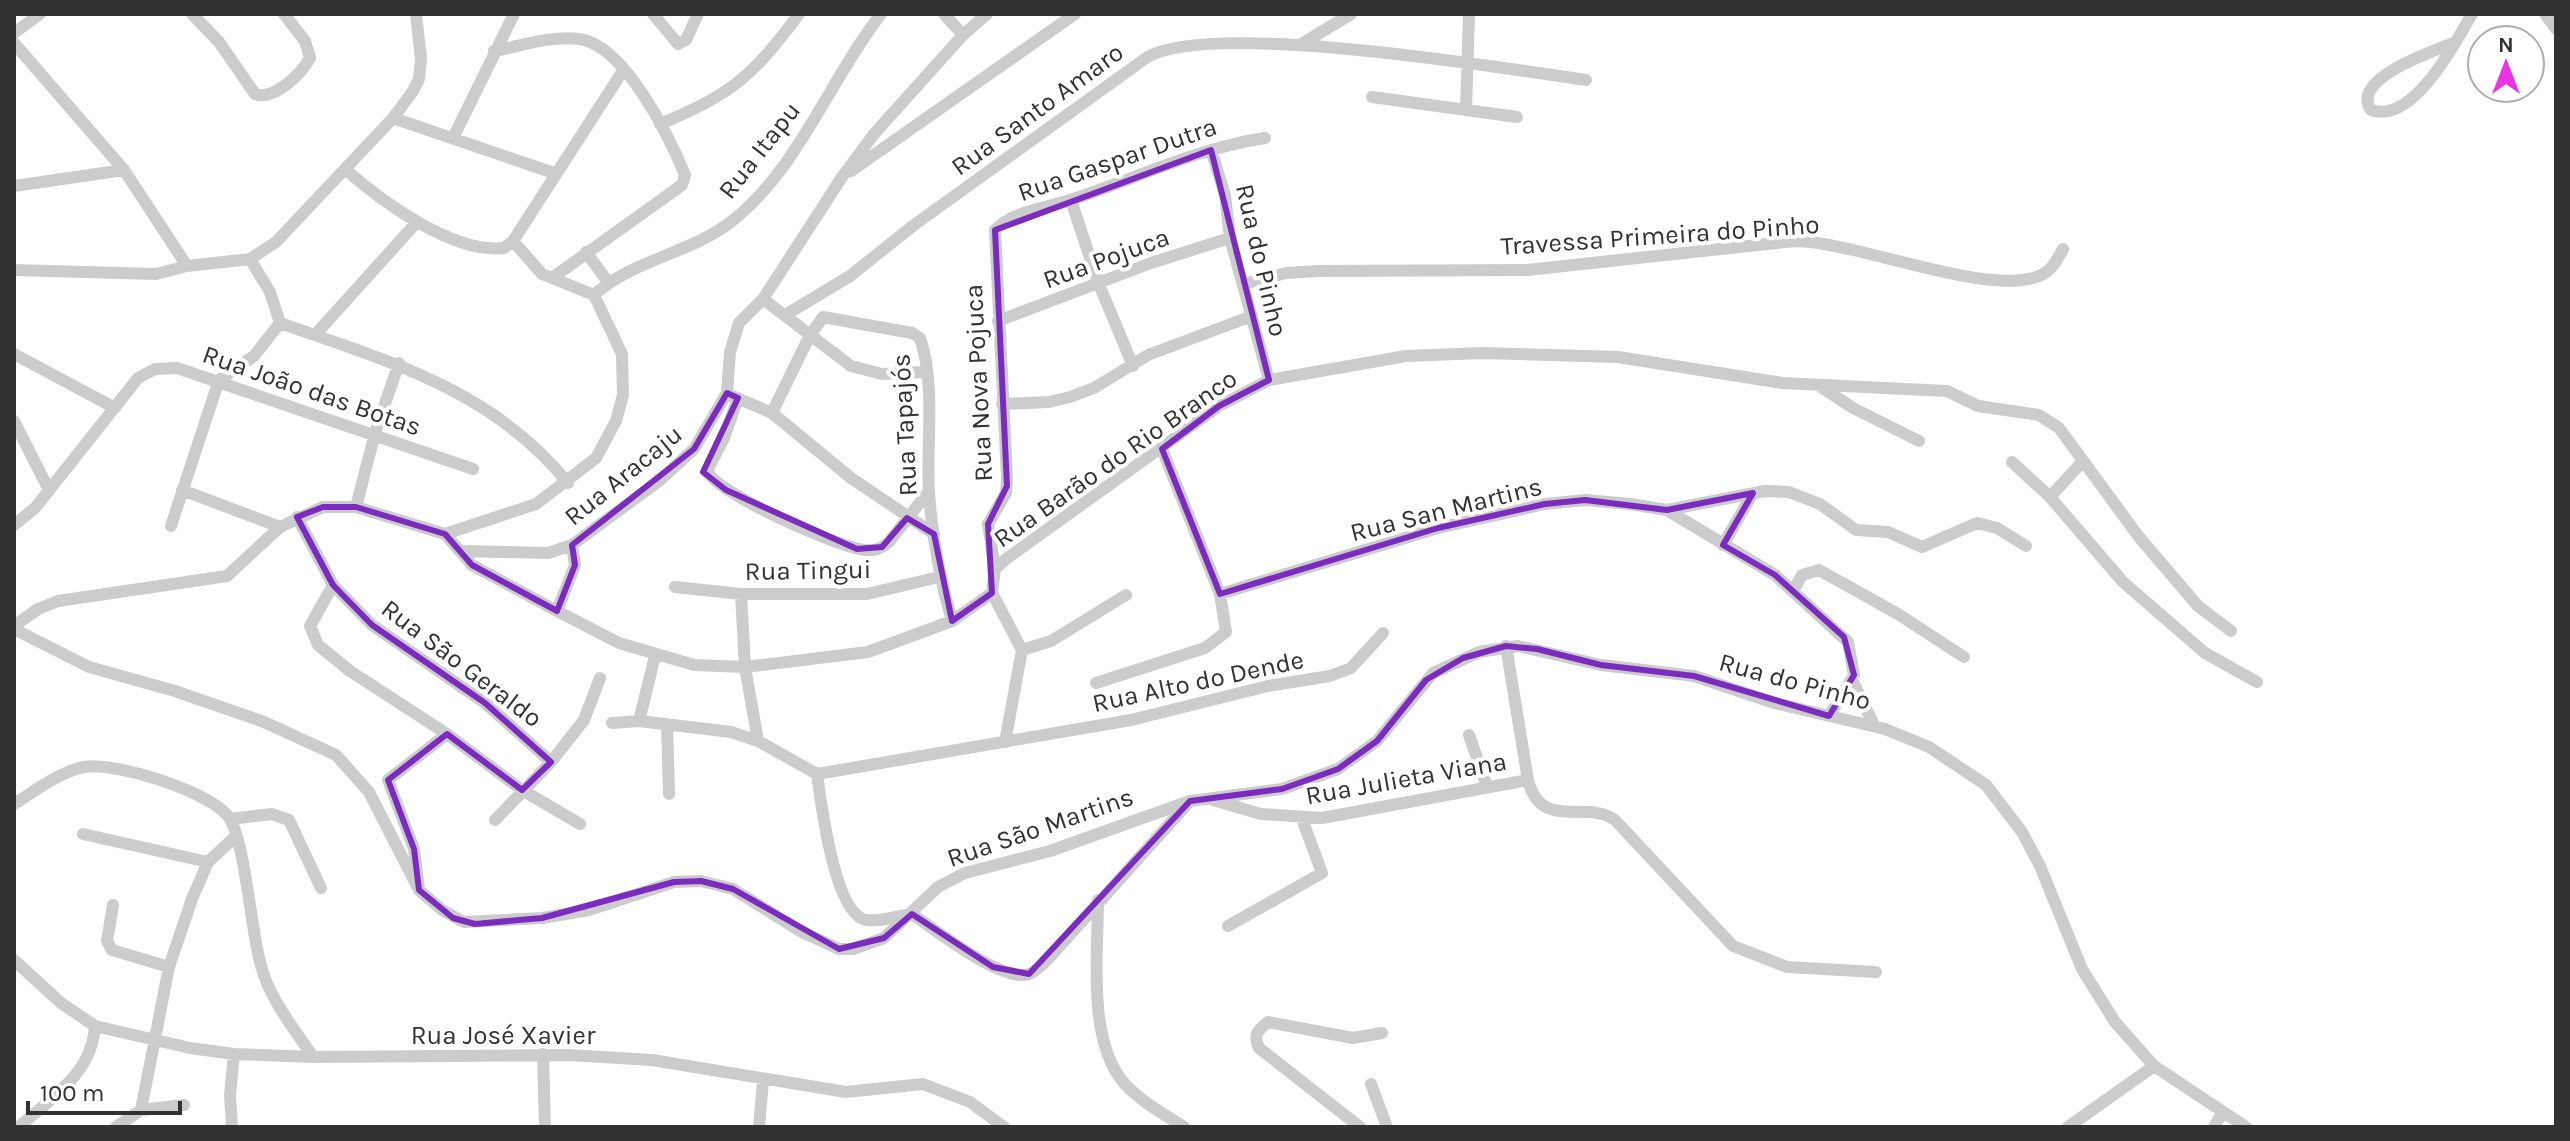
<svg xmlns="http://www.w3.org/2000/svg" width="2570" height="1141" font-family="Karla,sans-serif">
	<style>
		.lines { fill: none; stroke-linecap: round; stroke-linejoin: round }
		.street { stroke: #ccc; stroke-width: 12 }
		.marked { fill: none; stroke: #7b2cbf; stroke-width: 6; stroke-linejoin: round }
		.labels { text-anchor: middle; stroke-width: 8; stroke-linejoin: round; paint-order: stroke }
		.street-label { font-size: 26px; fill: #323232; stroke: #fff }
	</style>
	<rect width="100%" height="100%" fill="#fff"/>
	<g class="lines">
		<path class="street" d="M192,14L219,42L255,94C274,101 301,74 310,58L305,41L284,14
			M653,14L678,44L686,40L698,14
			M944,14L963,35
			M2545,14L2556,29
			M14,33L40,14
			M2456,42C2434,51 2349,79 2371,110C2413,125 2455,43 2472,14
			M14,43L124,170L187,266
			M1300,45L1351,14
			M494,51C521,46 552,35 579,39C624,44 669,136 685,175L682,185L552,278
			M1372,97L1517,117
			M1466,110L1469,14
			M393,118L554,173
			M660,124C732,94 752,77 799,14
			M454,136L514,14
			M1211,150L1225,195L1230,238L1269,380
			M345,169C381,201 453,254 504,248L513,241L624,69
			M851,171L1075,14
			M14,186L124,170
			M1071,200L1098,282L1133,366
			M513,241L542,274L594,295
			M586,252L608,282
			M250,259L270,292L280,323C388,361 493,390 568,483
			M14,270L156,274L187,266L250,259L276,242L393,118L413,91L419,79L421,59L416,14
			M1243,284L1286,273L1318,271L1527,270L1795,241C1859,242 1986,297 2039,276C2051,272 2057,260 2063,249
			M594,295C634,259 690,254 732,221C799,168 830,79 881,14
			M763,299L851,366L882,374L925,372
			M787,314L850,276L914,225L1146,58C1208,19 1503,68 1586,80
			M998,321L1151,263L1230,238
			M315,335L416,223
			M14,354L115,408
			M219,380L254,356L280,323
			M1821,387L1853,408L1919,441
			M730,395L772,413L851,478L934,534
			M738,398L724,438L707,471C718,494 839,548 866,550C876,551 882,548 889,542L929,491
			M1002,404L1049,402L1070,397L1094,388L1148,355L1252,316
			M772,413L809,337L823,317L912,333L920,338C936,384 926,446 929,493C932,537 940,579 952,621
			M14,421L49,490
			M2012,462L2050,497L2123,582L2205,653L2257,682
			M182,490L280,527
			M2050,497L2083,461
			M356,507L375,433L399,363
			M1667,510L1765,491L1789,492L1820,504L1856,530L1888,532L1922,547L1977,523L1997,528L2026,546
			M297,517L333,585L372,625L485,703L551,762
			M14,525L35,508L138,378L155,369L177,368L473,469
			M171,526L219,380
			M445,534L472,565L557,611L619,643L694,665L745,667L868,652L952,621L992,593L995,569L1006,559L1219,406L1269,380L1406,356L1483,353L1618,357L1782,383L1947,391L1978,406L2039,415L2059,428L2139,537L2198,606L2231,631
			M1723,545L1753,493
			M461,551L548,553L572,545L659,481L694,449L727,393L730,352L739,323L763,299L842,177L874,134L963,35L987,14
			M995,569L988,524L1006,493L1007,478L995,230C1012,211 1047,208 1070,200C1135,179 1197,148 1265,138
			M333,585L310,626L318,645L350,671L447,734L522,790L580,824
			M675,587L741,594H867L939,577
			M1793,591L1802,575L1819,570L1898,614L1964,657
			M992,593L1022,650L1005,742
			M741,594L745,667L758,741
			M1220,594L1438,528L1545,504L1585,500L1630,504L1667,510L1775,575L1848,642L1854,675L1829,716
			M557,611L575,565L572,545
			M14,626L38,609L58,601L227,576L280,527L323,507H356L445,534L536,504L596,458L616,421L623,395L622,354L594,295
			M14,629L89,667L175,691L264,722L336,755L369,792L419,890L442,910L464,922L542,918L589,910L674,882L701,881L733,889L800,931L839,949H853L884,938L938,887L965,873L1050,851L1190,801L1282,789L1338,769L1377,741L1433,673L1479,652L1518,646L1601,665L1694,676L1774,703L1885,729L1929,747L1986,785L2022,832L2040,866L2082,969L2115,1022L2154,1066L2246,1127
			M1022,650L1051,641L1126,595
			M1852,680L1874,725
			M1096,683L1205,648L1226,632L1220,594L1162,449
			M639,721L655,656
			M612,723L639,721L731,732L758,741L817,774L1131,720L1268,686L1330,676L1351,668L1383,633
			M667,724L669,794
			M1469,735L1487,786
			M817,774C821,803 834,908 863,919C875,924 899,915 912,914C936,930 1002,983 1029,974C1037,971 1043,964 1049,958L1190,801
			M1528,780C1541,832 1586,799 1615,820L1733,946L1787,967L1876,972
			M1213,800L1261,814L1322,818L1528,780L1506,646
			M14,804C35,791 59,772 84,767C113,761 214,792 230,819C245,845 251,928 260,962C268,997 293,1027 313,1057
			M230,819L272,814L289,820L321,888
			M495,820L551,762L584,720L600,678
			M83,834L208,862
			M419,889L414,849L388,780L447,734
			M1098,900C1098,953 1087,1040 1124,1083C1140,1101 1164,1114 1184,1127
			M113,905L107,941L112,950L169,967
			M1228,926L1322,873L1302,819
			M14,960L61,1003L95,1026L190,1048L234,1054L313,1057L569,1055L652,1060L846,1092L923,1084L970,1102L1004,1127
			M543,1054L545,1127
			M1371,1084L1387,1127
			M141,1110L184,1105
			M19,1127C52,1097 92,1074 95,1026
			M116,1127L141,1110L169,967L192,899L208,862L235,837
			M232,1127L230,1095L234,1054
			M759,1127L763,1081
			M1360,1127L1259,1048C1253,1035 1257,1031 1268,1022L1353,1038L1382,1033
			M2068,1127L2154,1066
			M2214,1127L2222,1113"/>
	</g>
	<path class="marked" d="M1211,150L1269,380L1219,406L1162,449L1220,594L1438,528L1545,504L1585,500L1667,510L1753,493L1723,545L1775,575L1844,637L1854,675L1829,716L1694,676L1601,665L1537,649L1506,646L1463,658L1426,680L1377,741L1338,769L1282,789L1190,801L1029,974L993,967L912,914L884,938L839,949L733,889L701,881L674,882L542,918L475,924L453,918L419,890L414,849L388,780L447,734L522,790L551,762L485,703L372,625L333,585L297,517L323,507H356L445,534L472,565L557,611L575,565L572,545L694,449L727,393L738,398L703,472L726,490L857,549L882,547L907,518L934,534L952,621L992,593L988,524L1007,486L995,230Z"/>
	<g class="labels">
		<g class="street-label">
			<text transform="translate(1037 109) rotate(-36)" y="9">Rua Santo Amaro</text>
			<text transform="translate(759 150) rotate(-52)" y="9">Rua Itapu</text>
			<text transform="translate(1117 159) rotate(-19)" y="9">Rua Gaspar Dutra</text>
			<text transform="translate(1660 235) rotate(-4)" y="9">Travessa Primeira do Pinho</text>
			<text transform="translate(1106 258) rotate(-20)" y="9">Rua Pojuca</text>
			<text transform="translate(1262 260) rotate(77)" y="9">Rua do Pinho</text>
			<text transform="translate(978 383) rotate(-93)" y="9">Rua Nova Pojuca</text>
			<text transform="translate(312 390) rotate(19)" y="9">Rua João das Botas</text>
			<text transform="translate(904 425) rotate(-93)" y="9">Rua Tapajós</text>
			<text transform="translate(1115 458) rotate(-35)" y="9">Rua Barão do Rio Branco</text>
			<text transform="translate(623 475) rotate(-39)" y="9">Rua Aracaju</text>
			<text transform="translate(1446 509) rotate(-14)" y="9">Rua San Martins</text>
			<text transform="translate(808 570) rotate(-1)" y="9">Rua Tingui</text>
			<text transform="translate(462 663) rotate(37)" y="9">Rua São Geraldo</text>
			<text transform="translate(1198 681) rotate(-12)" y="9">Rua Alto do Dende</text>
			<text transform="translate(1795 681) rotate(15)" y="9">Rua do Pinho</text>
			<text transform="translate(1406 778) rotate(-10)" y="9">Rua Julieta Viana</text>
			<text transform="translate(1040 827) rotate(-19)" y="9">Rua São Martins</text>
			<text x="503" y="1044">Rua José Xavier</text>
		</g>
	</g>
	<rect width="2570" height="1141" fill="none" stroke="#323232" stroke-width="32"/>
	<g transform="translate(2506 64)"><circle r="38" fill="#ffffff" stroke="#adadad" stroke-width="2"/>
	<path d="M0-6L14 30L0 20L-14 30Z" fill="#eb33e4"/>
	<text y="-12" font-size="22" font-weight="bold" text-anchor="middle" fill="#323232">N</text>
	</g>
	<path d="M28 1101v12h152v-12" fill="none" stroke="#323232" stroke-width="4"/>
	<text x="40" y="1101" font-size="24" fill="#323232" stroke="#ffffff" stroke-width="6" paint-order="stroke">100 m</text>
</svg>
